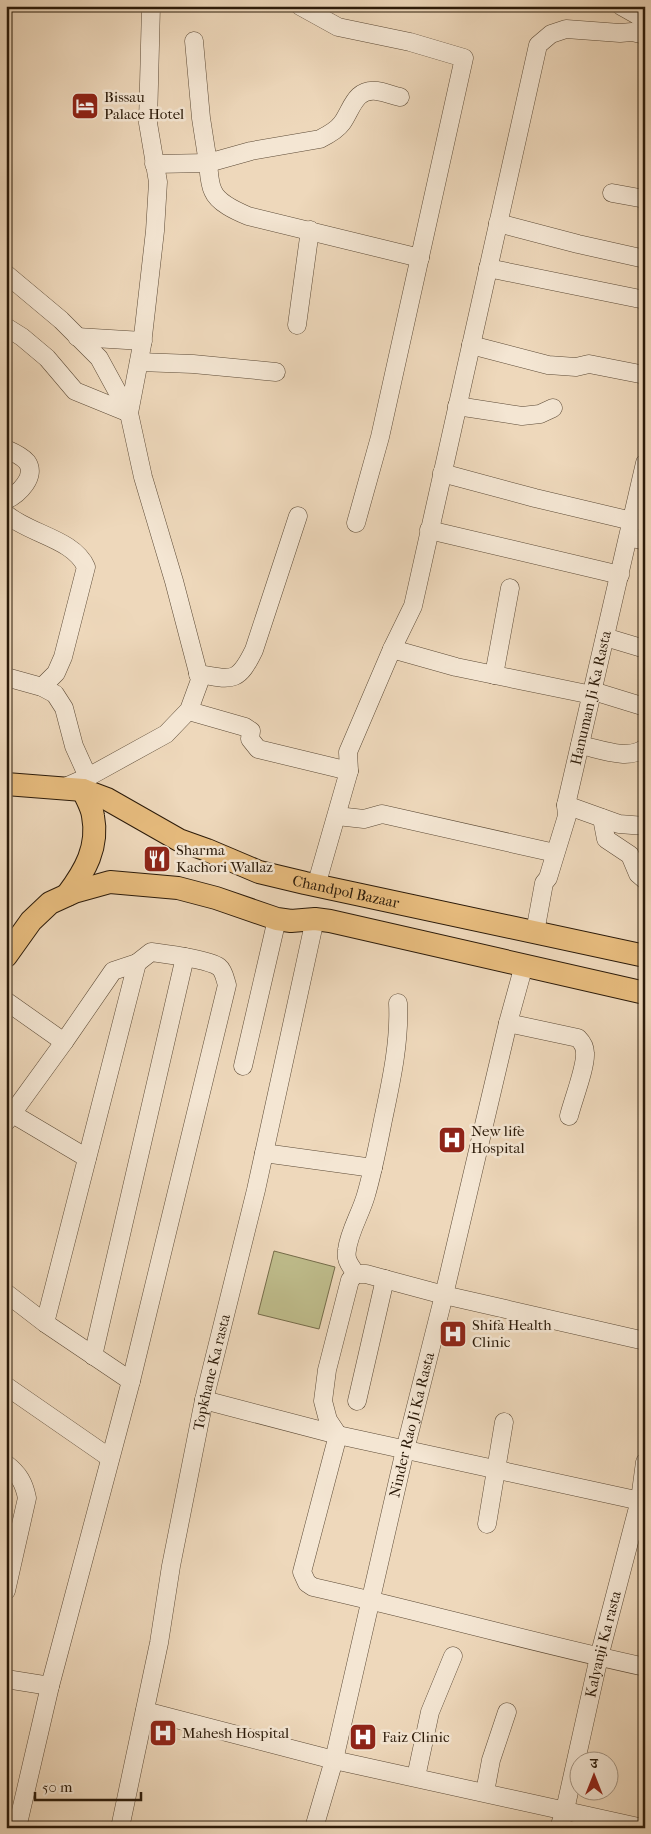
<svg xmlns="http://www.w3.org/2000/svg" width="651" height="1834" font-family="'IM FELL French Canon','Noto Serif Devanagari',serif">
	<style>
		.green { fill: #bfbd8c; stroke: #756c4a }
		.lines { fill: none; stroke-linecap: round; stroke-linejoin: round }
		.minor-casing { stroke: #5c4a36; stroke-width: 19 }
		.major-casing { stroke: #2b1a09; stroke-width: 24 }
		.minor { stroke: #f4e6d3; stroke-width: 18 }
		.major { stroke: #e7bc7e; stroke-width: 22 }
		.labels { text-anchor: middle; stroke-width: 5; stroke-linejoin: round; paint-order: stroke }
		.poi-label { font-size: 15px; fill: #2b1a09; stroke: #f4e6d3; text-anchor: start }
		.street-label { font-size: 15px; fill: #2b1a09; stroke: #f4e6d3 }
	</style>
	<rect width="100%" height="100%" fill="#eed8bb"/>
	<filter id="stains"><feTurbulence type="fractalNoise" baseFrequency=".004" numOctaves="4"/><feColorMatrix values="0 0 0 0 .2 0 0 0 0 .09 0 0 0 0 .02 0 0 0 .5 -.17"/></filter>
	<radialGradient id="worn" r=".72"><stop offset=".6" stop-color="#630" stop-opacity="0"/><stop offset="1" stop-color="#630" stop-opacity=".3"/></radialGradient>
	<path class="green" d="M274,1251L335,1267L319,1329L258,1314Z"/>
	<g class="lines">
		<g class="minor-casing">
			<g id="minor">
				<path d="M300,6L338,27L410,42L464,58L380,437L356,523"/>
				<path d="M621,6L637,15L645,22"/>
				<path d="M194,41L201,118L208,163L251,151L320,139C328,135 337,130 342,123C352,109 355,88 377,91C384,92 392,95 400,97"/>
				<path d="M154,164L208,163C209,171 209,183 213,191C218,203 236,211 248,216L420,258"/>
				<path d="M612,193L645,199"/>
				<path d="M498,223L578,244L645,259"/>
				<path d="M488,268L645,300"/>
				<path d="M6,274L61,320L99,358L129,413L143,477L174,581L200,680L189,710L166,734L88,777L63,788"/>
				<path d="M297,325L310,230"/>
				<path d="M6,327L22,337L47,358L75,391L129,413L142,345L155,231L158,182L148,123L151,6"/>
				<path d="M77,337L143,341"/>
				<path d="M471,345L548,365L576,367L589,364L645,375"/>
				<path d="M139,362L193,364L276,372"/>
				<path d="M457,406L522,416L540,414L553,408"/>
				<path d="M6,449C13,452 22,456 27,462C37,476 19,494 6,500"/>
				<path d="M442,473L535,498L632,521"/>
				<path d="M6,514C29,534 74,539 86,567L63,657L56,673L42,687"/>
				<path d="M429,530L620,575"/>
				<path d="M629,537L645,541"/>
				<path d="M605,637L645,649"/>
				<path d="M392,649L456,667L592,695"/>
				<path d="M198,674C233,680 238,683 254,650L298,516"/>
				<path d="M494,675L510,588"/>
				<path d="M6,677L42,687L55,694L64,708L74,746L88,777"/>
				<path d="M593,691L645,707"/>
				<path d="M189,711L245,727L251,731L250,739L258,749L349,771"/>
				<path d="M580,745C600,749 628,761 645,748"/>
				<path d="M566,805L619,824L645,826"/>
				<path d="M337,816L364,819L382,814L555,853"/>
				<path d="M602,818L606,839L630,855L638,874L645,880"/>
				<path d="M316,886L349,771L348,752L392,649L413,606L538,45L551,34L566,29L620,33L632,32L645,35"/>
				<path id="s1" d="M535,932L544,883L548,878L567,816L566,805L645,463"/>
				<path d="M6,1001L64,1042"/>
				<path d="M508,1023L578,1038C582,1042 585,1047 585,1053C586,1067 573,1100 569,1116"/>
				<path d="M243,1066L277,919"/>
				<path d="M6,1110L87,1158"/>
				<path d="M6,1122L64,1042L113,971L137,963L151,952C165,954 208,959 219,967C224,971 225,979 227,985L131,1381L50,1686L17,1828"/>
				<path d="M264,1153L373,1168"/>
				<path d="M356,1274C350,1265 345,1260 347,1250C349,1232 361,1213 366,1195C373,1171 378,1145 383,1120C391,1082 400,1042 398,1003"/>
				<path d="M6,1293L45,1323L131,1381"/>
				<path d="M45,1323L137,963"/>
				<path d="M645,1341L444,1295L366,1274H356L350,1280L327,1370L323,1401L328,1420L338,1435L302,1572L307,1583L313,1587C424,1612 534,1643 645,1667"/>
				<path d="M93,1356L185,957"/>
				<path d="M6,1386L110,1458"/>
				<path d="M204,1400L338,1435L645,1502"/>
				<path d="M357,1401L385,1279"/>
				<path d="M6,1464C19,1474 24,1483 27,1498L6,1591"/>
				<path d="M487,1524L504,1422"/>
				<path d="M6,1679L50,1686"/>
				<path d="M145,1711L334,1760L643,1828"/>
				<path d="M416,1777L430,1712L453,1656"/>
				<path d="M485,1792L491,1760L507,1712"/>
				<path id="s2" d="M120,1828L159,1643L171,1566L204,1400L256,1190L315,919"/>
				<path id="s3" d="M314,1828L334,1760L405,1450L444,1295L508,1023L524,965"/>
				<path id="s4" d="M559,1828L565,1810L599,1657L640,1500L645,1462"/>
			</g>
		</g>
		<g class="major-casing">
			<g id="major">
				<path id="s5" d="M6,784L83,790L107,799L179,840L207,850L259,872L305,883L645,956"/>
				<path d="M67,895C85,871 99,847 93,816C92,807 86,798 83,790"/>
				<path d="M6,956L31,921L50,903L74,892L110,882L178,888L216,898L277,919L291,921L315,919L330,921L645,993"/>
			</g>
		</g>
		<use href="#minor" class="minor"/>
		<use href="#major" class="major"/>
	</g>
	<defs>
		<g id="hotel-square" transform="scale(1.4375)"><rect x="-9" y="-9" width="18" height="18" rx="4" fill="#8f2418" stroke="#f4e6d3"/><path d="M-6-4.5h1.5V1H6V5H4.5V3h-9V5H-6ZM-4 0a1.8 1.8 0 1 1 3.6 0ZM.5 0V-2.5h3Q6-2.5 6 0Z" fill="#fff"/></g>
		<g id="restaurant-square" transform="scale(1.4375)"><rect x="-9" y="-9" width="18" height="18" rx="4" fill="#8f2418" stroke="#f4e6d3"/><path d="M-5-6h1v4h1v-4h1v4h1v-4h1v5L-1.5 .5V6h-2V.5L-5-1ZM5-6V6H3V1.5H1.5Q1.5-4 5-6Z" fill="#fff"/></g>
		<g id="hospital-square" transform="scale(1.4375)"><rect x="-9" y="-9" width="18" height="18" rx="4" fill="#8f2418" stroke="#f4e6d3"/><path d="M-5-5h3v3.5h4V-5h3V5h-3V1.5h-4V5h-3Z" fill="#fff"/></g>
	</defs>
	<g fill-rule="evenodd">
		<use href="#hotel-square" x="85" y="106"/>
		<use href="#restaurant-square" x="157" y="859"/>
		<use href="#hospital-square" x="452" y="1140"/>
		<use href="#hospital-square" x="453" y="1334"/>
		<use href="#hospital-square" x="163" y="1733"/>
		<use href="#hospital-square" x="363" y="1737"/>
	</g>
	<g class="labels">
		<g class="poi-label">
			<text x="104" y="102">Bissau<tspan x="104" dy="17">Palace Hotel</tspan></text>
			<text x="176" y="855">Sharma<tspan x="176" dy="17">Kachori Wallaz</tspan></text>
			<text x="471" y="1136">New life<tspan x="471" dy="17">Hospital</tspan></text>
			<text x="472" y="1330">Shifa Health<tspan x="472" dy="17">Clinic</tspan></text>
			<text x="182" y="1738">Mahesh Hospital</text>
			<text x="382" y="1742">Faiz Clinic</text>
		</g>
		<g class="street-label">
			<text dy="5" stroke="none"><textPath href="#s1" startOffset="242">Hanuman Ji Ka Rasta</textPath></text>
			<text dy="5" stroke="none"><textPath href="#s5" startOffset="361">Chandpol Bazaar</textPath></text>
			<text dy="5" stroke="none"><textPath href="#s2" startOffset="465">Topkhane Ka rasta</textPath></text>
			<text dy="5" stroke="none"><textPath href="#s3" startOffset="415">Ninder Rao Ji Ka Rasta</textPath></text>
			<text dy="5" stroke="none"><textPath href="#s4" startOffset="189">Kalyanji Ka rasta</textPath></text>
		</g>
	</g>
	<rect width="651" height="1834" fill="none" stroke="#eed8bb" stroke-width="25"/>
	<rect x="8" y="8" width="636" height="1819" fill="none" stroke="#2b1a09" stroke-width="2.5"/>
	<rect x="12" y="12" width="626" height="1809" fill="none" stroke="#2b1a09"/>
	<g transform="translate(594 1776)"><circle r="24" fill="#f4e6d3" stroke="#a49482"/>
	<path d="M0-4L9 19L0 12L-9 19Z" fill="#8f2418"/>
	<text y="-8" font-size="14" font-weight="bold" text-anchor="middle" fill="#2b1a09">उ</text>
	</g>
	<path d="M35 1792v8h106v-8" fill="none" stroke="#2b1a09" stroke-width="2.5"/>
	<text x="42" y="1792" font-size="15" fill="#2b1a09" stroke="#f4e6d3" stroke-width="4" paint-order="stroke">50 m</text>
	<rect width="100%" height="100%" filter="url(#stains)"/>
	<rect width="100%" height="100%" fill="url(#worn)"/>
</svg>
